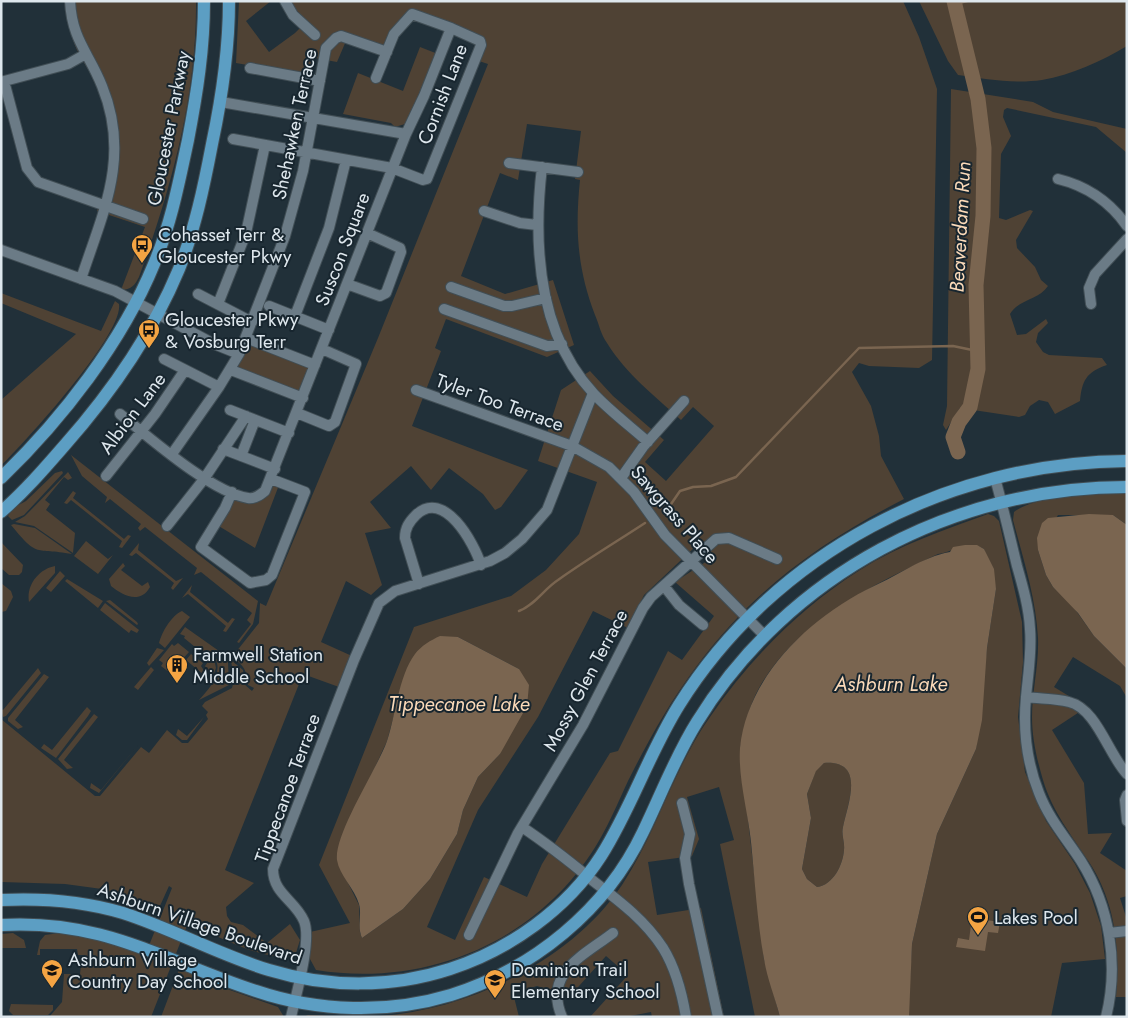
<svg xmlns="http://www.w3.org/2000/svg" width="1128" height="1018" font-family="Jost,sans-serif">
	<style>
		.green { fill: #4f4234; fill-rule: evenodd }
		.water { fill: #7a6550; fill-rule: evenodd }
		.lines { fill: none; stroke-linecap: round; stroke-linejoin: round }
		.stream { stroke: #7a6550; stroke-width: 2.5 }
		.river { stroke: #7a6550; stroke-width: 15 }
		.minor-casing { stroke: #414e55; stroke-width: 12 }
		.major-casing { stroke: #414e55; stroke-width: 14 }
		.minor { stroke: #6b7b86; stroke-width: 10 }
		.major { stroke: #5c9ec3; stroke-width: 12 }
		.labels { text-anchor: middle; stroke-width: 4; stroke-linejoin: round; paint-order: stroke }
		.street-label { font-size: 19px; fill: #dee7ed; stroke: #18262f }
		.poi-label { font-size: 19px; fill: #dee7ed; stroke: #18262f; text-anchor: start }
		.water-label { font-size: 20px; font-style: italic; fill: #fbdab9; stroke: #18262f }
	</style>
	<rect width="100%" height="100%" fill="#213039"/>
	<path class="green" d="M65,1H196C197,96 171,189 139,277C135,285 131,290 121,290L145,227L97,211C117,166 115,121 92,77C88,68 81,59 77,50C70,35 68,18 65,1Z
		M239,1H271L246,21L269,52L295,33L306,22L289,1H903L919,37L937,89L932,360L919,368L869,366L859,363L852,372L871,406L879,436L881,456L904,499C819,543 753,590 696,667C669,703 648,741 628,781C619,800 611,820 600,839C542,940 429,988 316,970L310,959V932L350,923L319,865L414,627L511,596L546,570L579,534L597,482L538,461L561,390L590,371L613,396L664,440L645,462L666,481L714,426L693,407L681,420C655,396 626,374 607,343C601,335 599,324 595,315C577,268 575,229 580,180L575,179L581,131L527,124L518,180L500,173L461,276L505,294L553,280L574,345L547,357L446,319L435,348L441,351L412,426L528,470L501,507L495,510L483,494L449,468L431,490L411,466L370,502L391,528L365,533L382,585L371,595L346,581L321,642L352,656L339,687L303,674L225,870L254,883L226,907L227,916L231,922L243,925L267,943L290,924L300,940L295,956C265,963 216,935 188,923L151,1017H1L50,1016L62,1002L64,974H80L81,965H85V955H78L77,949H40V955H37L40,941L45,935L74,931L146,953L172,888L169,886L159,908L102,889L65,884L1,882V719L95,796H100L141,747L149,753L167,730L182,743H188L208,719L206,715L208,712L202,706L205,702L232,688L234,680L231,660L243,670L244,684L252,691L254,688L248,685C247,670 244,666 232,657L259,623L260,603L266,606L378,338L488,64L479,61L485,44L416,11L384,49L349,34L337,62L315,58L311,76L236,63ZM695,547L707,561L675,582L714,616L682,660L668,651L618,751L610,753L542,864L527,897L484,877L455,940L427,927L478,810L538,717L593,611L628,628L644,595ZM458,637L519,669L500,754L478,777L463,810L457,834L430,879L403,909L362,938L360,933L359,905L343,873L370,778L387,741L403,682Z
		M919,1H1127V46C1102,61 1071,75 1042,80C1014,84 985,79 958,75L948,61Z
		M420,47L438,54L405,124L395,127L391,123L343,114L358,73L403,91Z
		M951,89L1033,102L1053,112L1127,129V153L1096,127L1007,108L1004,110L1003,117L1011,136L1001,154L999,218L1006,220L1030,210L1033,211L1016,240L1017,248L1035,267L1041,280L1048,286C1039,300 1019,299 1010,314L1017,335L1026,334L1046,319L1048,323L1038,333L1036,342L1043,352L1049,355L1102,358L1107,365C1086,372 1082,381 1080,401L1055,414L1048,402L1039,400L1030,406L1025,415L1019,417L960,408L946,430L943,425L947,406Z
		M1,293L101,331L115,301L119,304C124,334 26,441 1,466V400L76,334L1,303Z
		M247,344L308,365L310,369L301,392L297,393L237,369Z
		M71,455L258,601L253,624L239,643L237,642L251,624L247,620L252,613L201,572L194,575L197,568L145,527L140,531L138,528L141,524L110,499L105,503L107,497L82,476Z
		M62,471L63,473L24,515L12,520L8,516L13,508L26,501L55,473Z
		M68,472L72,478L68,480L64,477L45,500L50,504L46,510L75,533L73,553L34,526L15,522L25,516Z
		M274,485H279L255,548L217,525L233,499C254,496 262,511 274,485Z
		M73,491L76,493L73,498L124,539L128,535L131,536L122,548L119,547L122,541L71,500L67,504L64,503Z
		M1101,494H1127V525L1113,515H1058L1038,550L1046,575L1053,587L1072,605L1094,636L1127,669V698L1120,686L1073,657L1054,687L1087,707L1052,730L1084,783L1088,834L1112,833L1100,853L1127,871V896L1120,898L1127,920V997H1116C1120,950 1116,903 1089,862C1072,836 1052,811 1043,780C1037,760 1032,738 1032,717C1032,691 1039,665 1038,638C1036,598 1023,558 1013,520L1014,512C1033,497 1078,496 1101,494Z
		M988,514L994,516L999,521L1022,622L1023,662L1018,717L1025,772L1046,821L1075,864L1090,893L1101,926L1105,959L1062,963L1051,1017H909L908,1014L912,944L937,834L976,749L987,648L996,589L984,549C969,539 954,552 938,554C872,585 796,622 759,688C749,706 743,730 740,750L764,959L780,1017H755L720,844L734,840L719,787L687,797L699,839L692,856L648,862L657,915L701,908L724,1017H652L651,1012L625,1017H590L628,975L606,956L570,996L537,986L513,993L519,1017H303L308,1015C332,1016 357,1018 380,1016C469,1010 572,960 622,885C657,832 673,769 710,717C750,659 800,608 860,570C899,545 944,530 988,514Z
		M14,524L35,528L72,554C34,547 39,559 11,525Z
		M86,541L108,559L113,555L98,574L74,556Z
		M1,542L23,565L22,572L19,575H9L1,568Z
		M139,543L138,550L176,581L183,578L173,590L171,588L174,583L136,553L132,556L129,555Z
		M123,563L125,566L121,570L142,586L148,582L150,587C140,605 122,595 111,586L109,579Z
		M55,566V573L29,602C26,585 39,569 55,566Z
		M60,571L65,576L51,592L46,588Z
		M67,579L103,601L98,608L65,581Z
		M1,583L11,591L13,597L6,611L1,612Z
		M192,585L190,592L228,623L232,618L235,619L226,632L223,631L226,626L188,594L182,598Z
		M110,600L137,622L138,624L137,625L106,601Z
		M105,603L139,630L137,633L131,630L129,633L100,610Z
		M182,611L190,617L165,648L159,643C162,632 171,616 182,611Z
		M185,627L219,651L214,659L216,668L212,678L205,666L210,659L184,638L185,636L180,634Z
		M178,643L189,652L170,673L161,666L163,663L159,660L172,644L174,646Z
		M157,648L164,650L149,666L147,663Z
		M221,653L228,662L229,685L199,700C209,689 222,675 216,660Z
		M191,654L203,663L201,666L210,680L186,660Z
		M151,667L154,670L138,690L134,687Z
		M38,668L41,673L6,716L3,717L1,709L3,710Z
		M44,674L49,677L15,720L23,727L18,729L8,721V718Z
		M87,707L91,711L88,716L56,758L41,748L44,744L52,750Z
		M94,714L98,717L64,760L73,768L67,769L58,759Z
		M204,717L187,740H182L176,735L178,729L187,736Z
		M138,745L99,793L90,788L91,783L101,790Z
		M824,763C866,760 848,802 843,827C841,835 845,842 844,850C843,865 833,885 817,887L807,879L802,869L811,818L807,794L816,770Z
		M13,933L24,940L26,948H1V934Z
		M180,967L204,981L278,1007L284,1017H161Z
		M11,1004L53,1005V1010L48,1015H13L9,1011Z"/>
	<path class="water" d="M1089,514L1113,515L1127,525V669L1094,636L1078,613L1053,587L1046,575L1038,550L1037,538L1042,523L1048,518Z
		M965,545H977L984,549L994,569L996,589L987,648L982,720L976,749L937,834L912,944L909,1017H780C775,998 767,978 764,959C757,920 755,881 751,842C748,812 738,779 740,748C747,676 811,616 874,586C899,575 922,557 950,552L953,547ZM824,763C866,760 848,803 843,827C841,835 845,842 844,850C843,865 833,885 817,887L807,879L802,869L811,818L807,794L816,771Z
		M440,636L458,637L519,669L529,685L527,706L500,754L478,777L463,810L457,834L430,879L403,909L362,938C357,927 362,915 359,904C355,889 339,875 337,860C334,834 377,769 387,741C396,715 398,677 415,654C421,646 431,640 440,636Z
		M972,918L1000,922L998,933L988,932L985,951L956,947L958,938L969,940Z"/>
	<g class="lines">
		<path class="stream" d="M955,4L967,1
			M669,507L680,491L693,487L711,486L736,477L859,348L953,346L977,351
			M519,611C535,605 544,589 558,580C586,560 616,542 645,523"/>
		<path class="river" d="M954,1L978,99L984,148L983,216L976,285L978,369L970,407L959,422L953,437L958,452"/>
		<g class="minor-casing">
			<path id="minor" d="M70,1C72,40 89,53 102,86C131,157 103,212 81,279
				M285,1L293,15L315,35
				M250,68L320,81
				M4,81L27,168L38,182L143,219
				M1,82L68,64L84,55
				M221,102L406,134
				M233,139L392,168L423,180L427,179L481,45L480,41L451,28L412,14L394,34L376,78
				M509,163L578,172
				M542,167C533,244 538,334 594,394C610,411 630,426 648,442
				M1058,179C1087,186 1110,202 1127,226
				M484,211L520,223L537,225
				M1,250L115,291L214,344L239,354
				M347,284L380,296L386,293L401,252L400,248L367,233
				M451,287L504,306H512L546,298
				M198,294L252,322
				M218,304L246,233L265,145
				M1091,304L1089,288L1095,274L1127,239
				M269,306L329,330
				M444,309L547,346L562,344
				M295,316L329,228L346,160
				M246,338L315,365
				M164,359L219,387
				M231,370L303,398
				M416,390L572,446L609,467L634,492L665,535L765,636
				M230,410L289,433
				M297,413L329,426L335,422L356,364L322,349
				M120,414C150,438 211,492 248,498C255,499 260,495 265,491L406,134L424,96L451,28
				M223,449L275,469
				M172,454L219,387L239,354L285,236L303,171L326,48L336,38L341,36L387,52
				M241,456L255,420
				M106,476L155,414L185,370
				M621,478L643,447L684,401
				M995,478C1003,507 1010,537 1017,566C1023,587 1029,608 1030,629C1032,652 1028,674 1026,697C1023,729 1027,763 1039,793C1049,819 1066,838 1081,861C1110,907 1119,964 1106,1017
				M232,492L225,508L201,547L250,583L266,580L272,575L305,492L271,479
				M167,526L204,479L246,416
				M419,584L405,538C405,528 409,522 416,515C444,488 474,543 481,565
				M664,586L679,605L703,625
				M1026,697C1040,699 1055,698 1069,702C1097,709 1108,754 1127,774
				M1127,795L1125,800L1127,821
				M682,803L690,834L685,858L689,884L718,1017
				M522,827C546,843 569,861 592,880C618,900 645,920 663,948C676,969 682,993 686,1017
				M1109,933L1127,931
				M469,935L518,833L583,725L643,608L651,597L716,539L729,538L777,559
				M291,1017C296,995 312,940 304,921C295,900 273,894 273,869L354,660L379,603L395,591L490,561L505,553L522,539L547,510L593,393
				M562,1017C543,973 583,956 613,933"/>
		</g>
		<g class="major-casing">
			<path id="major" d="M1,478C62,419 122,342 154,264C171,224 179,182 188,140C197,93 204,49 204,1
				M1,512C24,492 44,469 64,446C111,393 152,334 179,269C195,229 204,186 212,144C222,97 229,50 229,1
				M1,900C42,898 83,901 123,913C173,929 219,955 269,970C328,988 392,988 450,969C509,950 567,909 601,856C631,809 649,753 679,705C774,553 948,462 1127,461
				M1,925C104,919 164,961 256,991C318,1012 388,1014 451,995C533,969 606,910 643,832C661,795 675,757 697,722C788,574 954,487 1127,487"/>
		</g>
		<use href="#minor" class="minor"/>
		<use href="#major" class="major"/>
	</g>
	<defs>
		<g id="bus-pin" transform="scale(1.125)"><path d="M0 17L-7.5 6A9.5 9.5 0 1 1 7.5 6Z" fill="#f4a443" stroke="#18262f"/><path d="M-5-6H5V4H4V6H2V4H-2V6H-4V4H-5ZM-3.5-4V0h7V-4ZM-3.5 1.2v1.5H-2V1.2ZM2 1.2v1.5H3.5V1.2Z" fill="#111"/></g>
		<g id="building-pin" transform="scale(1.125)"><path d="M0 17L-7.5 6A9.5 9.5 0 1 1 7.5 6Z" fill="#f4a443" stroke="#18262f"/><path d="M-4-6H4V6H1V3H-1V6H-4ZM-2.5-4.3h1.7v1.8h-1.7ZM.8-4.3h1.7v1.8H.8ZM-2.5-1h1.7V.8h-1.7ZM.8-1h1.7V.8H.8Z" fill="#111"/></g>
		<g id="stadium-pin" transform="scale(1.125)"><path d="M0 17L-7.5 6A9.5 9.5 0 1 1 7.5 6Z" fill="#f4a443" stroke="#18262f"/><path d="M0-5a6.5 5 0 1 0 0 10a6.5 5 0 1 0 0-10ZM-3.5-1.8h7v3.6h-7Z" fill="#111"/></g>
		<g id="school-pin" transform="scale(1.125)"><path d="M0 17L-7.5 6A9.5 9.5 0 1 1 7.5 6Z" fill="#f4a443" stroke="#18262f"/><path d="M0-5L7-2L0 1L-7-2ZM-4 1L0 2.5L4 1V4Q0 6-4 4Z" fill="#111"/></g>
	</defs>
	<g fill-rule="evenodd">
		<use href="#bus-pin" x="142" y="245"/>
		<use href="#bus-pin" x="149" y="330"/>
		<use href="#building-pin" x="177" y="665"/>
		<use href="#stadium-pin" x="978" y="917"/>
		<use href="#school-pin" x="52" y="970"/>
		<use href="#school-pin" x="495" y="980"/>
	</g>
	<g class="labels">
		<g class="street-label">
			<text transform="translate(442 94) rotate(-69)" y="7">Cornish Lane</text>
			<text transform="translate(294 124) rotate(-78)" y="7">Shehawken Terrace</text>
			<text transform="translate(168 128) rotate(-79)" y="7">Gloucester Parkway</text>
			<text transform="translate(342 249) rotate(-69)" y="7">Suscon Square</text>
			<text transform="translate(500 402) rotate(20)" y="7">Tyler Too Terrace</text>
			<text transform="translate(132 413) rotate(-53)" y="7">Albion Lane</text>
			<text transform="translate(675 514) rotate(49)" y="7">Sawgrass Place</text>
			<text transform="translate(585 680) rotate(-62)" y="7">Mossy Glen Terrace</text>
			<text transform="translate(287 788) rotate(-70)" y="7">Tippecanoe Terrace</text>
			<text transform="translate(200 923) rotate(19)" y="7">Ashburn Village Boulevard</text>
		</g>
		<g class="poi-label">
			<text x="158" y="241">Cohasset Terr &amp;<tspan x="158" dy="22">Gloucester Pkwy</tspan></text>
			<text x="165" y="326">Gloucester Pkwy<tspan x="165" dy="22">&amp; Vosburg Terr</tspan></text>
			<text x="193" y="661">Farmwell Station<tspan x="193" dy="22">Middle School</tspan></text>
			<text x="994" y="924">Lakes Pool</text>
			<text x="68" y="966">Ashburn Village<tspan x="68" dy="22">Country Day School</tspan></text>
			<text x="511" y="976">Dominion Trail<tspan x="511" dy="22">Elementary School</tspan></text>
		</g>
		<g class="water-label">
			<text transform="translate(960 227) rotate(-87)" y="7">Beaverdam Run</text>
			<text x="891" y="691">Ashburn Lake</text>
			<text x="459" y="711">Tippecanoe Lake</text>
		</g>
	</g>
	<rect width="1128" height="1018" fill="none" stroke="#dee7ed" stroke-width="5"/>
</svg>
